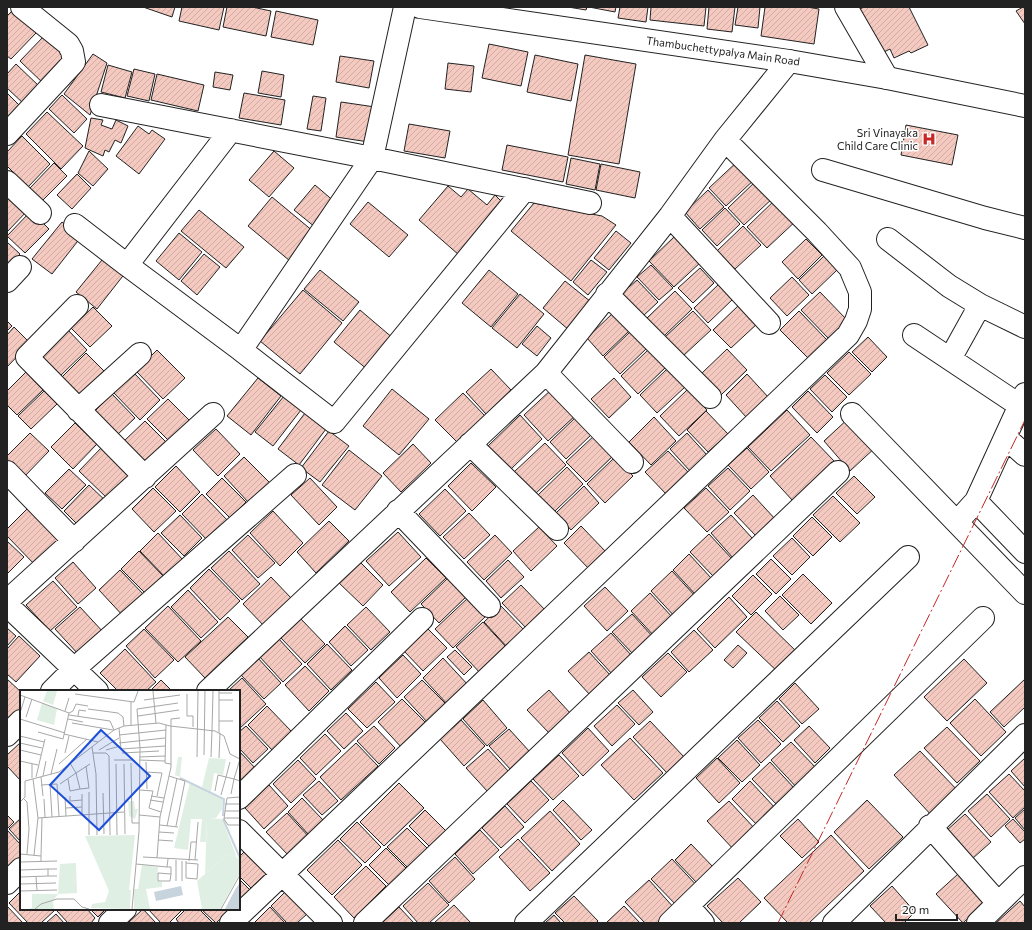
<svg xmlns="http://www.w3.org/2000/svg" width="1032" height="930" font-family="Commissioner,sans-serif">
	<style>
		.building { fill: url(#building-hatch); stroke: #222 }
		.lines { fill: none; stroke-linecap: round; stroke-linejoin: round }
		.minor-casing { stroke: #222; stroke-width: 24 }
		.major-casing { stroke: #222; stroke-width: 24 }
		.minor { stroke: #fff; stroke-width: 22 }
		.major { stroke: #fff; stroke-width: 22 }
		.power { stroke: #c62828; stroke-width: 1; stroke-dasharray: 14 3 2 3; stroke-linecap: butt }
		.labels { text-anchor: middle; stroke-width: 3; stroke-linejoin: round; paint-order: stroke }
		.street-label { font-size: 11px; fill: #222; stroke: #fff }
		.poi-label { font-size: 11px; fill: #222; stroke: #fff; text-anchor: end }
		.inset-river { fill: none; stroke: #c7d3dd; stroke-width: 2 }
		.inset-road { fill: none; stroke: #a7a7a7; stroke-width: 1 }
		.view { fill: #1d4ed8; fill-opacity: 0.15; stroke: #1d4ed8; stroke-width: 2 }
		.inset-edge { fill: none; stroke: #222; stroke-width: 2 }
	</style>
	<defs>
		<pattern id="building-hatch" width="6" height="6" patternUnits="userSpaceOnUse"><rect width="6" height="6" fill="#f3c9c0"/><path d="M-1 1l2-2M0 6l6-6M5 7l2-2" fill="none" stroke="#d0aca5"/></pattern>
	</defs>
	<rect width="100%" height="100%" fill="#fff"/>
	<path class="building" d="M143,7H175L172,17Z
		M182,7H224L219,30L179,21Z
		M227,7H252L271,11L266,36L223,27Z
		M568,7H587L586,10Z
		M589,7H616L615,12Z
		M620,7H648L646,22L618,18Z
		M651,7H706L704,26L650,20Z
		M709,7H735L732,32L707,29Z
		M738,7H760L758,28L735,25Z
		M765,7H807L819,9L814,44L761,36Z
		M864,7H909L928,45L911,53L909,51L894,58L890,49L882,53L860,9Z
		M1023,7H1025V24L1016,11Z
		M13,10L36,33L11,59L7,56V16Z
		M276,11L318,20L313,45L271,37Z
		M44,36L69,60L45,85L20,61Z
		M489,44L528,52L521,86L482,78Z
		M93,54L107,63L90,115L64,94Z
		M535,55L578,64L571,101L527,92Z
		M585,55L636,64L619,164L568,155Z
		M340,56L374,61L369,88L336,82Z
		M448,63L474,66L471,92L445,89Z
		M16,64L40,87L24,104L7,88V74Z
		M108,65L132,72L125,98L101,92Z
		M134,69L155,74L149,101L127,96Z
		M262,71L284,75L281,97L258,93Z
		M215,72L233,75L230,90L213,87Z
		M157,74L204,85L198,111L151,100Z
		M7,93L21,107L7,121Z
		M244,93L285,100L281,125L239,118Z
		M62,95L87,119L74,133L49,109Z
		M313,96L326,98L321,131L307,129Z
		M341,102L375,107L369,142L336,137Z
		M47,112L83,146L61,169L26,134Z
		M91,118L103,120L101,125L112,129L116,120L128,126L121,143L115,140L109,152L105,150L103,156L85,148Z
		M409,124L450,131L445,158L404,151Z
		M906,125L958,135L952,165L901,155Z
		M138,126L149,134L152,130L165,139L139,174L116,156Z
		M22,136L50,164L28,187L7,166V152Z
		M507,145L568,157L563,182L502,170Z
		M89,151L108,169L93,186L78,173Z
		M274,151L294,168L269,197L249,180Z
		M571,158L600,164L595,190L566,184Z
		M739,160L756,178L726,206L709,188Z
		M54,163L67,176L42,201L29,189Z
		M601,164L640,172L635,198L596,190Z
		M77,174L91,188L72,209L57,195Z
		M758,179L774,197L744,225L728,208Z
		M315,185L336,203L315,227L294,210Z
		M448,186L461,197L468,189L487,205L495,195L503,203L459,255L419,220Z
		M708,190L724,207L700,229L685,212Z
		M7,196L28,210L7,232Z
		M272,197L314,232L290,261L248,226Z
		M777,198L798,219L767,248L747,227Z
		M368,202L408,235L389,257L350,224Z
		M534,203L602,216L616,225L571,281L511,231Z
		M725,208L740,224L717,246L702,230Z
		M199,210L244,247L226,268L181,231Z
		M31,211L49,229L25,253L7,236Z
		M62,222L81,237L52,274L32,259Z
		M743,226L761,245L735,269L717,251Z
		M616,231L631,243L609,270L594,258Z
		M179,233L202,252L179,280L156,261Z
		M676,235L701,262L674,287L649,261Z
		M806,239L822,255L798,279L782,262Z
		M7,242L20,254L7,267Z
		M204,254L220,267L197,295L181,281Z
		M106,255L126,272L97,309L76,292Z
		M824,256L837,270L812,294L799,280Z
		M591,260L607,272L588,295L573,282Z
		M651,265L673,288L659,300L637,277Z
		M700,268L714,283L693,303L678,288Z
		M320,270L359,302L343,321L304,289Z
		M489,270L518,294L491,327L462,303Z
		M792,277L809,295L787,316L770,298Z
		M637,280L658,302L643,316L622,293Z
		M565,281L591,302L569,330L543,308Z
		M720,283L734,298L708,323L694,308Z
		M303,290L342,323L300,374L260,341Z
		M675,291L692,309L664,336L647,318Z
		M820,292L848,321L829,339L801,310Z
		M520,294L544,314L517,348L492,328Z
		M740,304L758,323L731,348L713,330Z
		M93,307L112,326L90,347L71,328Z
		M360,310L394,339L368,370L334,342Z
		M693,311L711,330L683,356L665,337Z
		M799,311L827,340L808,358L780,330Z
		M614,312L630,330L603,356L587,338Z
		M7,321L12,326L7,331Z
		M537,326L551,338L537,356L522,344Z
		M14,327L30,343L7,367V335Z
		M68,330L87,350L59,377L40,357Z
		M632,330L648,347L620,374L604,357Z
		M868,337L887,357L872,372L852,352Z
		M649,349L666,367L638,394L621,376Z
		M727,349L747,370L721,395L701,374Z
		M157,350L185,378L163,399L136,371Z
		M849,352L871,374L849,395L827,373Z
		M86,353L106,373L80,399L60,379Z
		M491,369L511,390L486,414L466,392Z
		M667,369L685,387L657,413L640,395Z
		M26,372L43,390L17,415L7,405V391Z
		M134,373L160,400L140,420L113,392Z
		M747,374L769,398L747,418L726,395Z
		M825,375L847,397L832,412L810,389Z
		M258,378L281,396L251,435L227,416Z
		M614,378L631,397L609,418L591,399Z
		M553,388L577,414L548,441L524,415Z
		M392,389L429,419L399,455L363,426Z
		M687,390L707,410L679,436L660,416Z
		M44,391L57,404L31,429L18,416Z
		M808,391L833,417L817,433L792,407Z
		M463,393L486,417L458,443L435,420Z
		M112,394L135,418L116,436L93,413Z
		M284,396L301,410L273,446L255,432Z
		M168,399L191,422L170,442L147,419Z
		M787,410L810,435L771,471L748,447Z
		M706,411L728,434L708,452L687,430Z
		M305,413L326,429L299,465L278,449Z
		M520,415L542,439L510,470L488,446Z
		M577,416L593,433L566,459L550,442Z
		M654,417L676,441L651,465L629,442Z
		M850,417L877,446L850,471L824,441Z
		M145,421L168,444L146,466L123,442Z
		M75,423L97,444L73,469L51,447Z
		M216,429L240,454L218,476L193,450Z
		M329,431L349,446L320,482L301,468Z
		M30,433L49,451L23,478L7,462V456Z
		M687,433L707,455L690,471L670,449Z
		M596,434L615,454L586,482L566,462Z
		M811,437L835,462L793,501L770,476Z
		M545,443L566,465L535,494L514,472Z
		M413,444L431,463L401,492L383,473Z
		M102,447L132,476L108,499L79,471Z
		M747,448L769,472L751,489L728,465Z
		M349,450L382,476L355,510L322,485Z
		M668,451L690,474L667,495L645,472Z
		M244,457L270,483L249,503L224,476Z
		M615,457L633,476L605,503L587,484Z
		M471,463L496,487L472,511L448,486Z
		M176,466L200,492L180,512L155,487Z
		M567,467L583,484L554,512L538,495Z
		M728,468L750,491L730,510L708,486Z
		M69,469L86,485L62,509L45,493Z
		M854,476L875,497L857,514L836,493Z
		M222,478L246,502L230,518L206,494Z
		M310,478L337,507L319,525L291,495Z
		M89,485L109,504L83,530L64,511Z
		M584,486L599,503L571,530L556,513Z
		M153,488L176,511L154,532L132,509Z
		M706,488L729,512L707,532L684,508Z
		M445,489L466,511L440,536L419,514Z
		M202,494L229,522L209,542L182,514Z
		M753,495L776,520L757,537L734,513Z
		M833,496L860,523L840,542L813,515Z
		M30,506L63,539L36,566L7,536V529Z
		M273,511L303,543L280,566L250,533Z
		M469,513L490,535L464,559L443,537Z
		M180,515L202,538L184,556L161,533Z
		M731,515L753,539L733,558L711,533Z
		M812,517L832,537L813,556L793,536Z
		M329,521L349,541L316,573L297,552Z
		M581,526L607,553L590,570L564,543Z
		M539,527L557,546L531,571L513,551Z
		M398,532L421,557L389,586L366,561Z
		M158,533L184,561L166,578L140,551Z
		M709,534L733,560L714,577L690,552Z
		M248,535L275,563L258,578L232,550Z
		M495,535L512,553L484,580L467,562Z
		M792,538L810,557L792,575L773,556Z
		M7,541L24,557L7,574Z
		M139,551L165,578L147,595L121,569Z
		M229,551L260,584L242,600L211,568Z
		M689,554L712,579L695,594L673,570Z
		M426,558L446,578L410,612L391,592Z
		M771,559L791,579L776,594L756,574Z
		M508,560L524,577L501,598L486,581Z
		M359,561L383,585L363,606L338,582Z
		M73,562L96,588L78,604L55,578Z
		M209,569L240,601L220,620L190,588Z
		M120,570L146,597L125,618L99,590Z
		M672,571L697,598L676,618L651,591Z
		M803,574L832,603L811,624L782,595Z
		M753,575L772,594L751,615L732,596Z
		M450,576L468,595L439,623L421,604Z
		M271,577L293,600L265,627L243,604Z
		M53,581L77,607L50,631L26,605Z
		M521,585L547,612L528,630L502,603Z
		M605,587L628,611L607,631L584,606Z
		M188,590L218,622L201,638L171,607Z
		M650,593L674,619L655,637L631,611Z
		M470,596L487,615L453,648L435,629Z
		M780,596L799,615L783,630L765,611Z
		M729,597L747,617L715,648L697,629Z
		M168,606L201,641L178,662L145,628Z
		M501,606L525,631L508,648L484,622Z
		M80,607L104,633L79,655L55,629Z
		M366,607L390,632L371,650L347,625Z
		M756,612L799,654L780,674L736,632Z
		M632,614L653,637L634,655L612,632Z
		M228,617L248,637L205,678L185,657Z
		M300,618L325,644L305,663L280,637Z
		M483,622L508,649L481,674L456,647Z
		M345,626L368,650L351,666L329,642Z
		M7,628L16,636L7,646Z
		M144,629L174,660L155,678L126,646Z
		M428,629L447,648L423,671L404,651Z
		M694,630L713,650L689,672L671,652Z
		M611,633L632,656L612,674L591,651Z
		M19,636L40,656L16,682L7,674V649Z
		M278,638L302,664L283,682L259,656Z
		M327,644L352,670L331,690L307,664Z
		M738,645L747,653L733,668L724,660Z
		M125,649L156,682L146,691H118L100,673Z
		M455,650L472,667L464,675L447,657Z
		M589,652L611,676L590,695L568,671Z
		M668,653L687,672L661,697L642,677Z
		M403,655L421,674L397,698L379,678Z
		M257,657L281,683L264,699L240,674Z
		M443,658L469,686L449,706L423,678Z
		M964,659L987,683L947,721L924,697Z
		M305,666L329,691L309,711L285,685Z
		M242,678L266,704L239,729V691H228Z
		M7,679L21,692V713L7,726Z
		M1025,679V707L1004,727L990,712Z
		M161,680L172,691H150Z
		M422,680L448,706L429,724L404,697Z
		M376,682L395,702L367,728L348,709Z
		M795,683L819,709L802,724L779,699Z
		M549,690L571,714L550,734L527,710Z
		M633,690L653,712L639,725L618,703Z
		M402,699L427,724L402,748L378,722Z
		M975,699L1006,732L981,756L950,723Z
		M483,700L507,728L487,746L463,719Z
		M777,701L800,726L783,742L759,718Z
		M617,705L635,724L612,746L594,726Z
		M267,706L292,732L273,751L248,725Z
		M346,713L363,731L344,749L327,731Z
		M461,720L485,746L464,766L440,739Z
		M758,720L781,744L761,763L738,738Z
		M650,721L685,758L668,774L633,737Z
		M246,726L268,749L253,763L239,748V732Z
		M374,726L395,748L379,764L357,741Z
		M809,726L830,748L815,763L794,740Z
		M947,727L980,761L957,783L924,748Z
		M588,728L609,751L583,776L562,753Z
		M509,729L530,752L511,770L489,746Z
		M325,734L341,751L316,775L300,758Z
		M630,738L663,773L634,800L601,765Z
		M737,740L760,765L742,782L718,758Z
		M21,742V781L7,766V755Z
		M791,742L819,771L799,790L771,760Z
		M356,743L378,766L341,800L320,777Z
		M488,749L509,772L488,792L466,768Z
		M239,751L258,771L239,784Z
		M920,751L959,792L933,817L894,775Z
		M559,755L579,776L553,800L533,779Z
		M717,758L740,783L719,803L696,778Z
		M1025,758V787L1011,771Z
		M298,760L316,779L291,803L273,784Z
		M770,762L796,790L778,806L752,779Z
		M1009,774L1025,791V807L1013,818L989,792Z
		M319,781L338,801L322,815L303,795Z
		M531,781L549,800L525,823L507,804Z
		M750,781L777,810L759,827L732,799Z
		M399,783L424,808L384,846L360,822Z
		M269,785L288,806L264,829L245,808Z
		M987,794L1010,819L991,837L968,811Z
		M302,798L323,820L308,834L288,812Z
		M563,800L592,830L581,840L553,810Z
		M867,800L903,837L869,869L834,832Z
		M729,801L757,831L735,851L707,821Z
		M505,806L524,827L501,848L482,828Z
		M1025,809V830L1015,818Z
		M425,810L446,831L430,847L409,826Z
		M550,811L580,844L552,871L521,838Z
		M287,813L310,838L290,857L266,832Z
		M965,814L991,842L972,859L946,831Z
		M7,815L14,822L7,829Z
		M21,818V842L9,829Z
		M798,819L819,842L802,858L780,836Z
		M1013,819L1025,832V839L1020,843L1005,826Z
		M357,822L381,847L365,863L340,839Z
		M407,828L431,852L412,872L387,847Z
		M7,830L21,845V861L7,874Z
		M480,830L499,850L473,874L455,854Z
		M831,835L864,871L809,923H788L764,898Z
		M518,839L550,873L530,891L499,857Z
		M338,840L362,865L332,895L307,870Z
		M691,844L715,869L698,884L675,860Z
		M386,848L406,868L389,885L369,865Z
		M245,851L266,874L251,888L239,876V857Z
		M455,857L475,879L449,903L429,881Z
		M672,859L700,889L679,908L651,879Z
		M366,866L386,886L354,918L334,897Z
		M958,874L984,903L963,923L936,894Z
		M738,878L761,902L739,923H723L707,906Z
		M239,879L251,891L239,903Z
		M649,880L675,909L660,923H645L625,902Z
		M428,883L449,905L429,923H418L403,906Z
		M892,886L915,912L904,923H886L870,906Z
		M21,891V909L55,910L41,923H28L9,903Z
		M285,892L307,914L297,923H287L271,906Z
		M574,896L598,921L596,923H565L555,913Z
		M1020,901L1025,907V923H996Z
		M454,905L471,923H434Z
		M7,906L23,923H7Z
		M624,906L640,923H606Z
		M270,907L285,923H256L255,922Z
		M399,907L414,923H382Z
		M59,909H87L95,918L91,923H68L57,911Z
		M90,909H106L98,917Z
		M143,909L156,923H128Z
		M148,909H183L169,923H161Z
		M186,909H199L213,923H179L176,919Z
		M201,909H231L216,923Z
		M56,914L64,923H46Z
		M554,915L561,923H545Z"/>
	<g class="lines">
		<g class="minor-casing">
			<path id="minor" d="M405,7L372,158L590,203
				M846,7L887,78
				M101,105L372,158L241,350L127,265L231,130
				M7,134L74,62L72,51L68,44L22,7
				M823,170L985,218L1025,228
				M7,182L40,213
				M670,216L769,323
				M75,225L127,265
				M888,239L949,286L980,305L1025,327
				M7,281L20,267
				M607,294L710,397
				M77,306L27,357L145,477
				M914,335L1019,405
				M241,350L334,422L525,189
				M950,359L980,305
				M546,373L632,462
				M78,410L140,354
				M852,414L1025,593
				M1006,438L1025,455
				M470,444L557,529
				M7,472L74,541
				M976,501L1025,552
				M398,511L489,606
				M957,522L976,501L1025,394
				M7,601L213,414
				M7,605L97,691
				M52,691L74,669L295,475
				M208,691L546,373L670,216L725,140L789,61
				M7,735L21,721
				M239,798L422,619
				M930,826L998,903
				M239,831L331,923
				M7,883L21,869
				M688,906L703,923
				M110,923L125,909
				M231,923L848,335L856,321L860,309V292L850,268L817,232L725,140
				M365,923L838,472
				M526,923L908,557
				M670,923L983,618
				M834,923L1025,735
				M978,923L1025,877"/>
		</g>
		<g class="major-casing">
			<path id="major" d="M420,7L789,61L887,78L1025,106"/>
		</g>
		<use href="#minor" class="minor"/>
		<use href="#major" class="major"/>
		<path class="power" d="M778,923L1025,420"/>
	</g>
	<defs>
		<g id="hospital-bare" transform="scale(1.08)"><path d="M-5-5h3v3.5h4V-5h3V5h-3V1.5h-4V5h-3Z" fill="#c62828" stroke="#fff" stroke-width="2.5" paint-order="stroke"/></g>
	</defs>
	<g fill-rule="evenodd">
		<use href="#hospital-bare" x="929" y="139"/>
	</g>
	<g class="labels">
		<g class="street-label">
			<text transform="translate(723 51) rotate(8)" y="4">Thambuchettypalya Main Road</text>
		</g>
		<g class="poi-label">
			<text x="918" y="137">Sri Vinayaka<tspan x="918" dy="13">Child Care Clinic</tspan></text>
		</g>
	</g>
	<g transform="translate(20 690)">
		<rect width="220" height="220" fill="#fff"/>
		<path d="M27,1H37L33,15L23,11ZM22,13L37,19L34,35L17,30ZM158,67H162L160,87L155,85ZM189,68L206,69L203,85L194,83L191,102L182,97ZM170,92L203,109L202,119L196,128L187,129L186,152H180L182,129H171L168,160L154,158ZM108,111H114L115,119H118L115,129L109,126ZM115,145L109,200H111L110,219L71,218L72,214L85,212L89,201L65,146ZM122,175L138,177L137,191L142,192V197L126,199L130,219H114V199H118ZM12,204H38L33,211L34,219H8L12,218Z" fill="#e0efe3"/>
		<path d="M187,128L202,129L217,168L208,164L185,184ZM56,173L57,203L38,204L40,174Z" fill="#e0efe3"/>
		<path d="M208,164L220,169V183L200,219H182L177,191Z" fill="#e0efe3"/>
		<path d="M220,193V219H205L216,198ZM161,196L163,205L136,211L134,202Z" fill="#c7d3dd"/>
		<path class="inset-river" d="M160,88L204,109L203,126M203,129L220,168"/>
		<path class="inset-road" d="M133,1L136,33M199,3H212M55,4L114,12L118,1M167,4V26H173V37M0,5L49,23L43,49L18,42M124,10L160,5M199,10H213M111,12V35M68,19L98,23L103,27L104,36M45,21L49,8M0,23L5,7M49,23L53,21L56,14L68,16M49,25L90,31L94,40M58,26L59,20L66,21M118,26L159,20M6,27L12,9M0,29L45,43M48,29L63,32M199,31H213M52,33L93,40M146,35L145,73L151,74M99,38L101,59M192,40L193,1M199,43V1M44,44L78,52M99,45L146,40M0,46L24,52M220,50V69L214,89L220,91M0,53L22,58M99,53L145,48M72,57L76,84L77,145M101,59L145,56M0,60L21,65M79,60L99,48M86,60L100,56M45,63L49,46M73,63H86L89,66L90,145M102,63L139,61M184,65L185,1M119,67L145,66M177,67L178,1M191,67L192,40M199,68L200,43M94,70H112M119,70L145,71M0,71L18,75M126,72L127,99M210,72L206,87L214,89L211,104M50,73L56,83L70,74M111,73L112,133H119M39,74L67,49M96,74L97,145M104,74L105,144M126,82L142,83L137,106M31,84L37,59M23,86L26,71M149,86L165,91L156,136M16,87L25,49M21,87L23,106M12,88V74M13,89L18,128L14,165M30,94L32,127M40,94L56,83L60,99L50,101L48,89M21,95L37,94L39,126M60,99L69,98L66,76M120,100L133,101L129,118L141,122M195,101L198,85L206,87L201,105M83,103L84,144M50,106V111L62,110M131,106L144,108M45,107L46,126M4,109L7,112L9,139L7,164M24,109L25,127M130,110L143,112M0,112L5,107V91L39,82L94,40L104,36L139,33L150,36L195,41L204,46L210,64L220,69M205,114H220M46,118L62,117M205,121L207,108L220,107M220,121H205L204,129L208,135H220M62,124V104M119,125L140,127M18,128L104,122M204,128H220M140,135L158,137M147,136L157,88M139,142L154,143M69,145V102M138,150L153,151M0,159V112M0,164L21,166V172M21,166L22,128M123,167L178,170M137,168L140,127L151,77V29L160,28M175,170L178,132M166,171V188L177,189L178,174L166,173M169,171L171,152H176M0,172L37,171M116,174L147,177L148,169M147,177H151V184L150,191H138V183L151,184M0,180L28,179M37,186H28V179H37M0,187L28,186M16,187L17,200M156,191V170M162,191V171M0,194L36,193M0,201L37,200M15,219L21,214L37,209H54L62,217L69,219M112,219L119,141L120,58L117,19L158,13M201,219L220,185"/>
		<path class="view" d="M81,40L130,86L79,140L30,95Z"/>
		<rect width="220" height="220" class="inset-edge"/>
	</g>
	<rect width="1032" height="930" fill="none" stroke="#222222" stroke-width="16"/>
	<path d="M896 914v6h61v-6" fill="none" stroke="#222222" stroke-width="2"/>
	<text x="902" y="914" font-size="12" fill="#222222" stroke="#ffffff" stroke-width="3" paint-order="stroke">20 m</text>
</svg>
